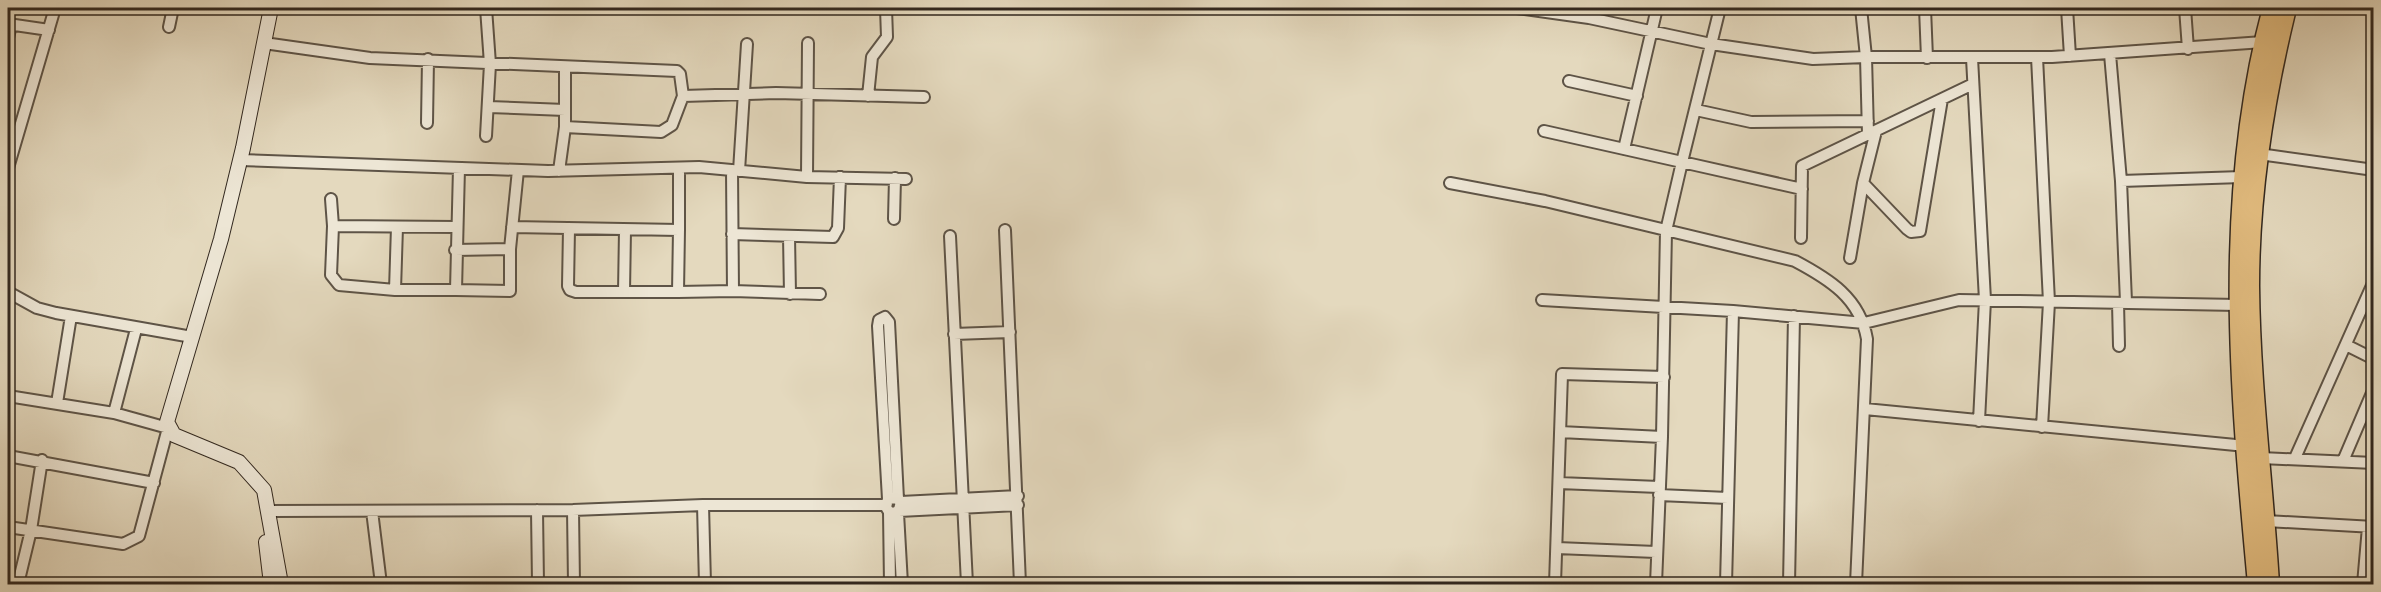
<svg xmlns="http://www.w3.org/2000/svg" width="2381" height="592" font-family="'Sorts Mill Goudy',serif">
	<style>
		.lines { fill: none; stroke-linecap: round; stroke-linejoin: round }
		.street-casing { stroke: #5e5447; stroke-width: 14 }
		.secondary-casing { stroke: #32281f; stroke-width: 16 }
		.highway-casing { stroke: #32281f; stroke-width: 21 }
		.street { stroke: #ede6d5; stroke-width: 10 }
		.secondary { stroke: #ede6d5; stroke-width: 14 }
		.highway { stroke: #e2bc7f; stroke-width: 18 }
	</style>
	<rect width="100%" height="100%" fill="#e4d9be"/>
	<filter id="stains"><feTurbulence type="fractalNoise" baseFrequency=".00333" numOctaves="4"/><feColorMatrix values="0 0 0 0 .2 0 0 0 0 .09 0 0 0 0 .02 0 0 0 .5 -.17"/></filter>
	<radialGradient id="worn" r=".72"><stop offset=".6" stop-color="#630" stop-opacity="0"/><stop offset="1" stop-color="#630" stop-opacity=".3"/></radialGradient>
	<g class="lines">
		<g class="street-casing">
			<path id="street" d="M1517,8L1589,18
				M1592,8L1589,18L1711,44L1813,59L1866,57L1868,134
				M1720,8L1682,162L1802,189
				M1861,8L1866,57H2052L2263,42
				M1925,8L1927,58
				M2067,8L2070,56
				M2185,8L2188,49
				M8,24L49,30
				M169,27L173,8
				M8,38L11,25
				M264,43L370,58L677,71L680,74L683,96L776,93L924,97
				M2110,54L2121,181L2126,302
				M2037,57L2049,302L2042,427
				M1972,58L1985,300L1979,421
				M1569,81L1637,96
				M868,96L872,57L887,37L886,8
				M489,107L565,110
				M1696,110L1751,122L1868,121
				M427,123L428,59
				M565,127L661,132L672,125L683,96
				M1544,131L1682,162L1666,231L1662,437L1656,584
				M1876,131L1863,183L1907,229L1911,232L1920,231L1942,99
				M486,136L490,64L486,8
				M1624,149L1657,8
				M2259,154L2374,170
				M240,160L548,171L699,167L807,177L906,179
				M8,168L55,8
				M559,171L565,127V67
				M739,171L747,44
				M807,177L808,43
				M2121,181L2242,177
				M1450,183L1545,201L1795,261C1829,279 1860,298 1867,339L1856,584
				M331,199L333,226L331,275L339,285L395,290H456L459,168
				M894,219L895,178
				M333,226L456,227
				M512,227L679,230V168
				M569,229L568,286L570,290L576,292H678L679,230
				M1005,230L1020,584
				M732,234L833,237L838,228L840,177
				M789,236L790,294
				M950,236L967,584
				M1801,238L1802,166L1973,84
				M455,250L510,249L518,170
				M1850,258L1863,183
				M395,290L397,227
				M456,290L510,291V249
				M733,291L820,294
				M8,292L37,308L56,313L192,337
				M624,292L625,230
				M678,292L733,291L732,170
				M1542,300L1733,311L1864,323L1959,300L2238,305
				M2118,303L2119,346
				M954,334L1010,332
				M2346,345L2374,359
				M8,396L114,413L168,428L139,536L123,544L8,527
				M57,403L71,316
				M1865,409L2246,446
				M114,413L136,329
				M1560,432L1662,437
				M8,456L154,483
				M2261,458L2374,463
				M2295,458L2374,281
				M2343,461L2372,393
				M1559,483L1659,487
				M1659,495L1728,498
				M888,499L896,498L901,502L898,513L889,512L886,507L888,499L878,326L879,320L885,317L889,322L898,499
				M901,502L1018,496
				M703,505H886
				M537,510L538,584
				M573,510L574,584
				M269,511L573,510L703,505L705,584
				M372,511L381,584
				M899,511L1018,505
				M889,512L890,584
				M898,513L902,584
				M2266,521L2374,527
				M1557,548L1656,552
				M18,584L31,530L42,460
				M1555,584L1562,374L1664,377
				M1726,584L1733,311
				M1789,584L1794,316
				M2363,584L2368,527"/>
		</g>
		<g class="secondary-casing">
			<path id="secondary" d="M271,8L243,148L221,239L167,422L174,435L239,462L264,490L281,584
				M266,542L271,584"/>
		</g>
		<g class="highway-casing">
			<path id="highway" d="M2257,584C2239,390 2221,199 2272,8
				M2270,584C2264,485 2251,386 2250,286C2250,192 2265,98 2287,8"/>
		</g>
		<use href="#street" class="street"/>
		<use href="#secondary" class="secondary"/>
		<use href="#highway" class="highway"/>
	</g>
	<rect width="2381" height="592" fill="none" stroke="#e4d9be" stroke-width="30"/>
	<rect x="9" y="9" width="2363" height="574" fill="none" stroke="#32281f" stroke-width="3"/>
	<rect x="15" y="15" width="2351" height="562" fill="none" stroke="#32281f" stroke-width="1.5"/>
	<rect width="100%" height="100%" filter="url(#stains)"/>
	<rect width="100%" height="100%" fill="url(#worn)"/>
</svg>
